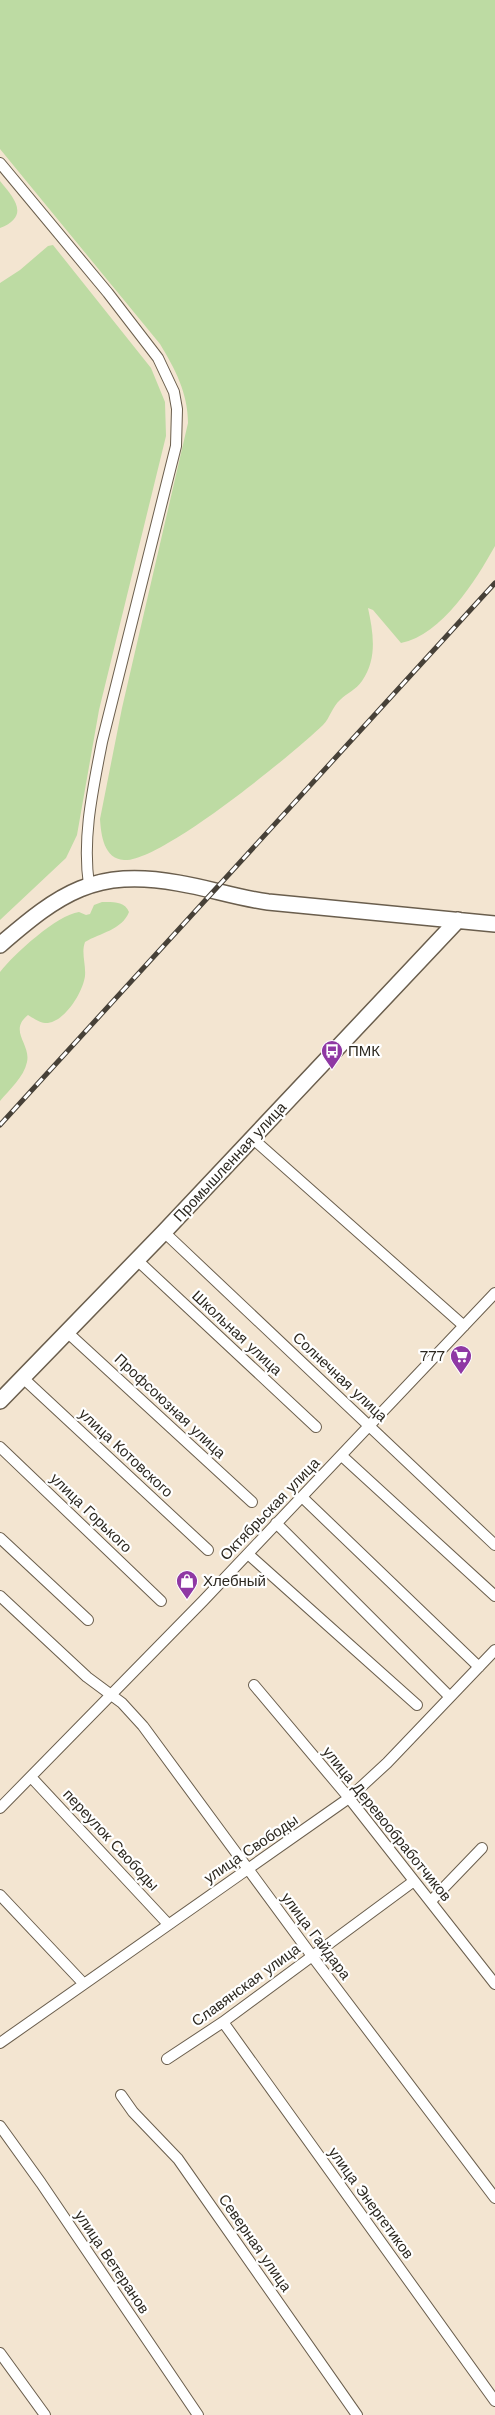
<svg xmlns="http://www.w3.org/2000/svg" width="495" height="2415" font-family="'Work Sans',sans-serif">
	<style>
		.green { fill: #bddba3 }
		.lines { fill: none; stroke-linecap: round; stroke-linejoin: round }
		.street-casing { stroke: #6a5e4d; stroke-width: 12 }
		.secondary-casing { stroke: #6a5e4d; stroke-width: 18 }
		.street { stroke: #fff; stroke-width: 10 }
		.secondary { stroke: #fff; stroke-width: 15 }
		.rail-casing { stroke: #474138; stroke-width: 5 }
		.rail { stroke: #fff; stroke-width: 3; stroke-dasharray: 9; stroke-linecap: butt }
		.labels { text-anchor: middle; stroke-width: 4.5; stroke-linejoin: round; paint-order: stroke }
		.poi-label { font-size: 15px; fill: #2c2820; stroke: #fff; text-anchor: start }
		.street-label { font-size: 15px; fill: #2c2820; stroke: #fff }
	</style>
	<rect width="100%" height="100%" fill="#f3e5d1"/>
	<path class="green" d="M0,0H495V546C476,580 442,635 401,643L373,610L368,608C373,632 378,658 362,681C356,690 347,693 340,700C332,707 330,718 323,725C294,753 160,863 124,860C104,859 101,835 100,819L122,708L188,423C188,393 175,369 160,344L0,149Z
		M0,181C15,199 30,216 0,228Z
		M53,245L151,368L165,402L166,436L99,710L77,835L66,858L0,920V283L20,270L48,246Z
		M102,902C112,902 125,901 129,912C122,930 100,933 85,942C81,953 86,964 85,976C83,992 64,1024 45,1023C40,1023 33,1018 28,1015C8,1031 31,1044 27,1062C24,1077 9,1090 0,1101V972C14,954 57,915 79,912L86,915L90,914L94,905Z"/>
	<g class="lines">
		<g class="street-casing">
			<path id="street" d="M0,163L108,293L158,358L174,392L177,409L176,446L102,742C93,789 82,837 89,885
				M252,1138L464,1326
				M164,1232L495,1545
				M137,1260L316,1427
				M67,1332L252,1502
				M23,1378L208,1550
				M0,1447L161,1601
				M342,1456L495,1596
				M302,1497L479,1667
				M276,1523L450,1697
				M0,1538L88,1620
				M248,1554L417,1705
				M0,1596L87,1677L122,1703L143,1726L312,1956L495,2198
				M254,1685L349,1798L495,1984
				M31,1777L168,1924
				M0,1808L203,1601L495,1293
				M0,1895L84,1984
				M431,1901L482,1848
				M223,2022L495,2401
				M0,2043L349,1798L387,1763L495,1650
				M167,2059L223,2022L414,1881
				M121,2095L133,2112L178,2159L357,2415
				M0,2126L41,2183L198,2415
				M0,2353L45,2415"/>
		</g>
		<g class="secondary-casing">
			<path id="secondary" d="M0,945C60,893 95,868 178,883C209,888 237,898 268,902L495,924
				M0,1401L164,1232L458,920"/>
		</g>
		<use href="#street" class="street"/>
		<use href="#secondary" class="secondary"/>
		<g class="rail-casing">
			<path id="rail" d="M0,1125L495,583"/>
		</g>
		<use href="#rail" class="rail"/>
	</g>
	<defs>
		<g id="bus-pin" transform="scale(1.125)"><path d="M0 17L-7.5 6A9.5 9.5 0 1 1 7.5 6Z" fill="#8f38a4" stroke="#fff"/><path d="M-5-6H5V4H4V6H2V4H-2V6H-4V4H-5ZM-3.5-4V0h7V-4ZM-3.5 1.2v1.5H-2V1.2ZM2 1.2v1.5H3.5V1.2Z" fill="#fff"/></g>
		<g id="supermarket-pin" transform="scale(1.125)"><path d="M0 17L-7.5 6A9.5 9.5 0 1 1 7.5 6Z" fill="#8f38a4" stroke="#fff"/><path d="M-6-5.5h2.5l.6 2H6L4.5 2H-2.5L-4.4-4H-6ZM-1.5 3.2a1.3 1.3 0 1 0 .1 0ZM3 3.2a1.3 1.3 0 1 0 .1 0Z" fill="#fff"/></g>
		<g id="shop-pin" transform="scale(1.125)"><path d="M0 17L-7.5 6A9.5 9.5 0 1 1 7.5 6Z" fill="#8f38a4" stroke="#fff"/><path d="M-5-2.5h2.3a2.7 3.5 0 0 1 5.4 0H5L5.5 6h-11ZM-1.5-2.5h3a1.5 2.3 0 0 0-3 0Z" fill="#fff"/></g>
	</defs>
	<g fill-rule="evenodd">
		<use href="#bus-pin" x="332" y="1051"/>
		<use href="#supermarket-pin" x="461" y="1356"/>
		<use href="#shop-pin" x="187" y="1581"/>
	</g>
	<g class="labels">
		<g class="poi-label">
			<text x="348" y="1056">ПМК</text>
			<text x="445" y="1361" text-anchor="end">777</text>
			<text x="203" y="1586">Хлебный</text>
		</g>
		<g class="street-label">
			<text transform="translate(230 1162) rotate(-47)" y="5">Промышленная улица</text>
			<text transform="translate(237 1333) rotate(43)" y="5">Школьная улица</text>
			<text transform="translate(340 1377) rotate(43)" y="5">Солнечная улица</text>
			<text transform="translate(170 1406) rotate(43)" y="5">Профсоюзная улица</text>
			<text transform="translate(126 1453) rotate(43)" y="5">улица Котовского</text>
			<text transform="translate(270 1509) rotate(-46)" y="5">Октябрьская улица</text>
			<text transform="translate(91 1513) rotate(44)" y="5">улица Горького</text>
			<text transform="translate(387 1824) rotate(51)" y="5">улица Деревообработчиков</text>
			<text transform="translate(111 1840) rotate(47)" y="5">переулок Свободы</text>
			<text transform="translate(251 1849) rotate(-34)" y="5">улица Свободы</text>
			<text transform="translate(316 1936) rotate(53)" y="5">улица Гайдара</text>
			<text transform="translate(246 1985) rotate(-36)" y="5">Славянская улица</text>
			<text transform="translate(371 2203) rotate(54)" y="5">улица Энергетиков</text>
			<text transform="translate(255 2243) rotate(55)" y="5">Северная улица</text>
			<text transform="translate(112 2262) rotate(56)" y="5">улица Ветеранов</text>
		</g>
	</g>
</svg>
